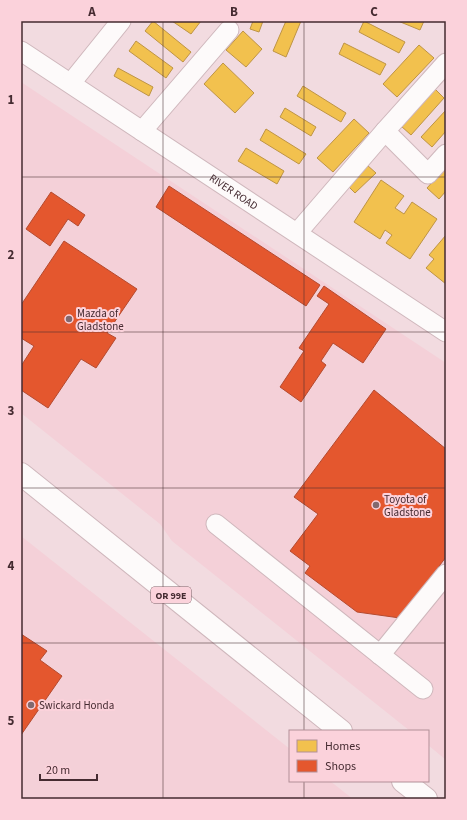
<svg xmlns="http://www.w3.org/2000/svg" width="467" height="820" font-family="'Source Sans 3',sans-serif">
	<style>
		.built { fill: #f4d0d8 }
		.homes { fill: #f2c14e; stroke: #be9445 }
		.shops { fill: #e4572e; stroke: #b44a2f }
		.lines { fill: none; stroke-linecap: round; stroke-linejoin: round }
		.minor-casing { stroke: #cfb7bc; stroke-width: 21 }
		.major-casing { stroke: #cfb7bc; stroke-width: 24 }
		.minor { stroke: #fdfafa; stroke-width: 19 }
		.major { stroke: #fdfafa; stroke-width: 22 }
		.grid { fill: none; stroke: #452b31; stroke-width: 1; stroke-opacity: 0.55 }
		.poi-dot { fill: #82696e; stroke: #fbd2db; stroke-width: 1.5 }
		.labels { text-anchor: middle; stroke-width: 4; stroke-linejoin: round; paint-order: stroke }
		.shield { fill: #fbd2db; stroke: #7c5d64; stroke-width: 1 }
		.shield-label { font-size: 10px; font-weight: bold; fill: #452b31 }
		.street-label { font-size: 11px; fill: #452b31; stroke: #fbd2db }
		.poi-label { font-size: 11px; fill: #452b31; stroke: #fbd2db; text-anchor: start }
		.neatline { fill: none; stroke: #452b31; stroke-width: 1.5 }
		.grid-label { font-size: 13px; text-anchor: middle; font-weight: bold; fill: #452b31 }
	</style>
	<rect width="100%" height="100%" fill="#f2dbe0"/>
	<path class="built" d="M21,82L446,363V760L428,745V731H410L172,541L160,524L21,413Z
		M21,536L290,749V781H330L353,799H21Z"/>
	<path class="homes" d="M153,21L191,52L183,62L145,31Z
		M172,21H201L191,34Z
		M253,21H263L259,32L250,29Z
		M286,21H301L286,57L273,51Z
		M364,21L405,42L399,53L359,32Z
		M398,21H424L420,30Z
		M243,31L262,49L246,67L226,50Z
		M136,41L173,68L166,78L129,51Z
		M344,43L386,64L380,75L339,54Z
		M419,45L434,58L397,97L383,84Z
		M223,63L254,93L235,113L204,84Z
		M118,68L153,87L149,96L114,76Z
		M303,86L346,113L341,122L297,96Z
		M435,89L444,98L411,135L401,126Z
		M285,108L316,127L311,136L280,117Z
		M446,110V131L432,147L421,137Z
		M354,119L369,133L333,172L317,158Z
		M266,129L306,154L299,164L260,140Z
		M246,148L284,171L277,184L238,161Z
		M367,165L376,173L355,193L347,185Z
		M446,167V191L439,199L427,188Z
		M381,180L404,196L395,208L404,214L412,202L437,219L410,259L386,243L392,235L385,230L380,239L354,222Z
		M446,235V284L426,268L434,259L429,255Z"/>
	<path class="shops" d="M169,186L320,285L306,306L156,207Z
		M51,192L85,215L78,226L68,219L50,246L26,229Z
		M64,241L137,289L107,333L116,338L96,368L81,359L48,408L21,390V366L34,346L21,338V305Z
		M324,286L386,329L363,363L333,343L321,361L326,365L301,402L280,387L304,351L299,348L329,304L317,296Z
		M374,390L446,449V557L400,618L357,612L305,573L310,566L290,551L318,514L294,497Z
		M21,634L47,651L40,660L62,676L21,735Z"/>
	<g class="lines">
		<g class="minor-casing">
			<g id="minor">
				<path id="s1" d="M21,51L446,332"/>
				<path d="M71,83L121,21"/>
				<path d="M142,131L229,30"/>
				<path d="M385,131L428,174L446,154"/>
				<path d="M297,233L385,131L446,63"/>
				<path d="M216,524L423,689"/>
				<path d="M380,655L446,574"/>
			</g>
		</g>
		<g class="major-casing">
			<path id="major" d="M21,474L341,731
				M403,781L426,799"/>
		</g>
		<use href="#minor" class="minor"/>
		<use href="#major" class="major"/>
	</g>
	<path class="grid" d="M163,21V799M304,21V731M21,177H446M21,332H446M21,488H446M21,643H446M304,781V799"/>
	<g class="poi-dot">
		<circle cx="69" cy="319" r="4"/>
		<circle cx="376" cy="505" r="4"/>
		<circle cx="31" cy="705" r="4"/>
	</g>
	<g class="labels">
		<rect class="shield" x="151" y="587" width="40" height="16" rx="3"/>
		<g class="shield-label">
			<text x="171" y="599">OR 99E</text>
		</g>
		<g class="street-label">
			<text dy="4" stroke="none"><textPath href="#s1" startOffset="255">RIVER ROAD</textPath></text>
		</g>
		<g class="poi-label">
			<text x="77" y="317">Mazda of<tspan x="77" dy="13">Gladstone</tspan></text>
			<text x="384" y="503">Toyota of<tspan x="384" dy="13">Gladstone</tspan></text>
			<text x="39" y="709">Swickard Honda</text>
		</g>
	</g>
	<rect width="467" height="820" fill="none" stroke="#fbd2db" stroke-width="44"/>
	<rect x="289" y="730" width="140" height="52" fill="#fbd2db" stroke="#b28f97"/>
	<rect x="297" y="740" width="20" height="12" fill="#f2c14e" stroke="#b28f97"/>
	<text x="325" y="750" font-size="12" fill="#452b31">Homes</text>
	<rect x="297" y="760" width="20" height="12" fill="#e4572e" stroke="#b28f97"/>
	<text x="325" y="770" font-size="12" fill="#452b31">Shops</text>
	<path d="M40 774v6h57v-6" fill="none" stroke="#452b31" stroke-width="2"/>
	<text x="46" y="774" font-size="12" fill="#452b31" stroke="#fbd2db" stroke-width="3" paint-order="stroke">20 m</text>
	<rect x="22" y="22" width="423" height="776" class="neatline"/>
	<g class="grid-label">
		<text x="92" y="16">A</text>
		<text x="234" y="16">B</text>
		<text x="374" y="16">C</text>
		<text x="11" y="104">1</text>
		<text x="11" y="259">2</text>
		<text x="11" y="415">3</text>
		<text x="11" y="570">4</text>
		<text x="11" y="725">5</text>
	</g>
</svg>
